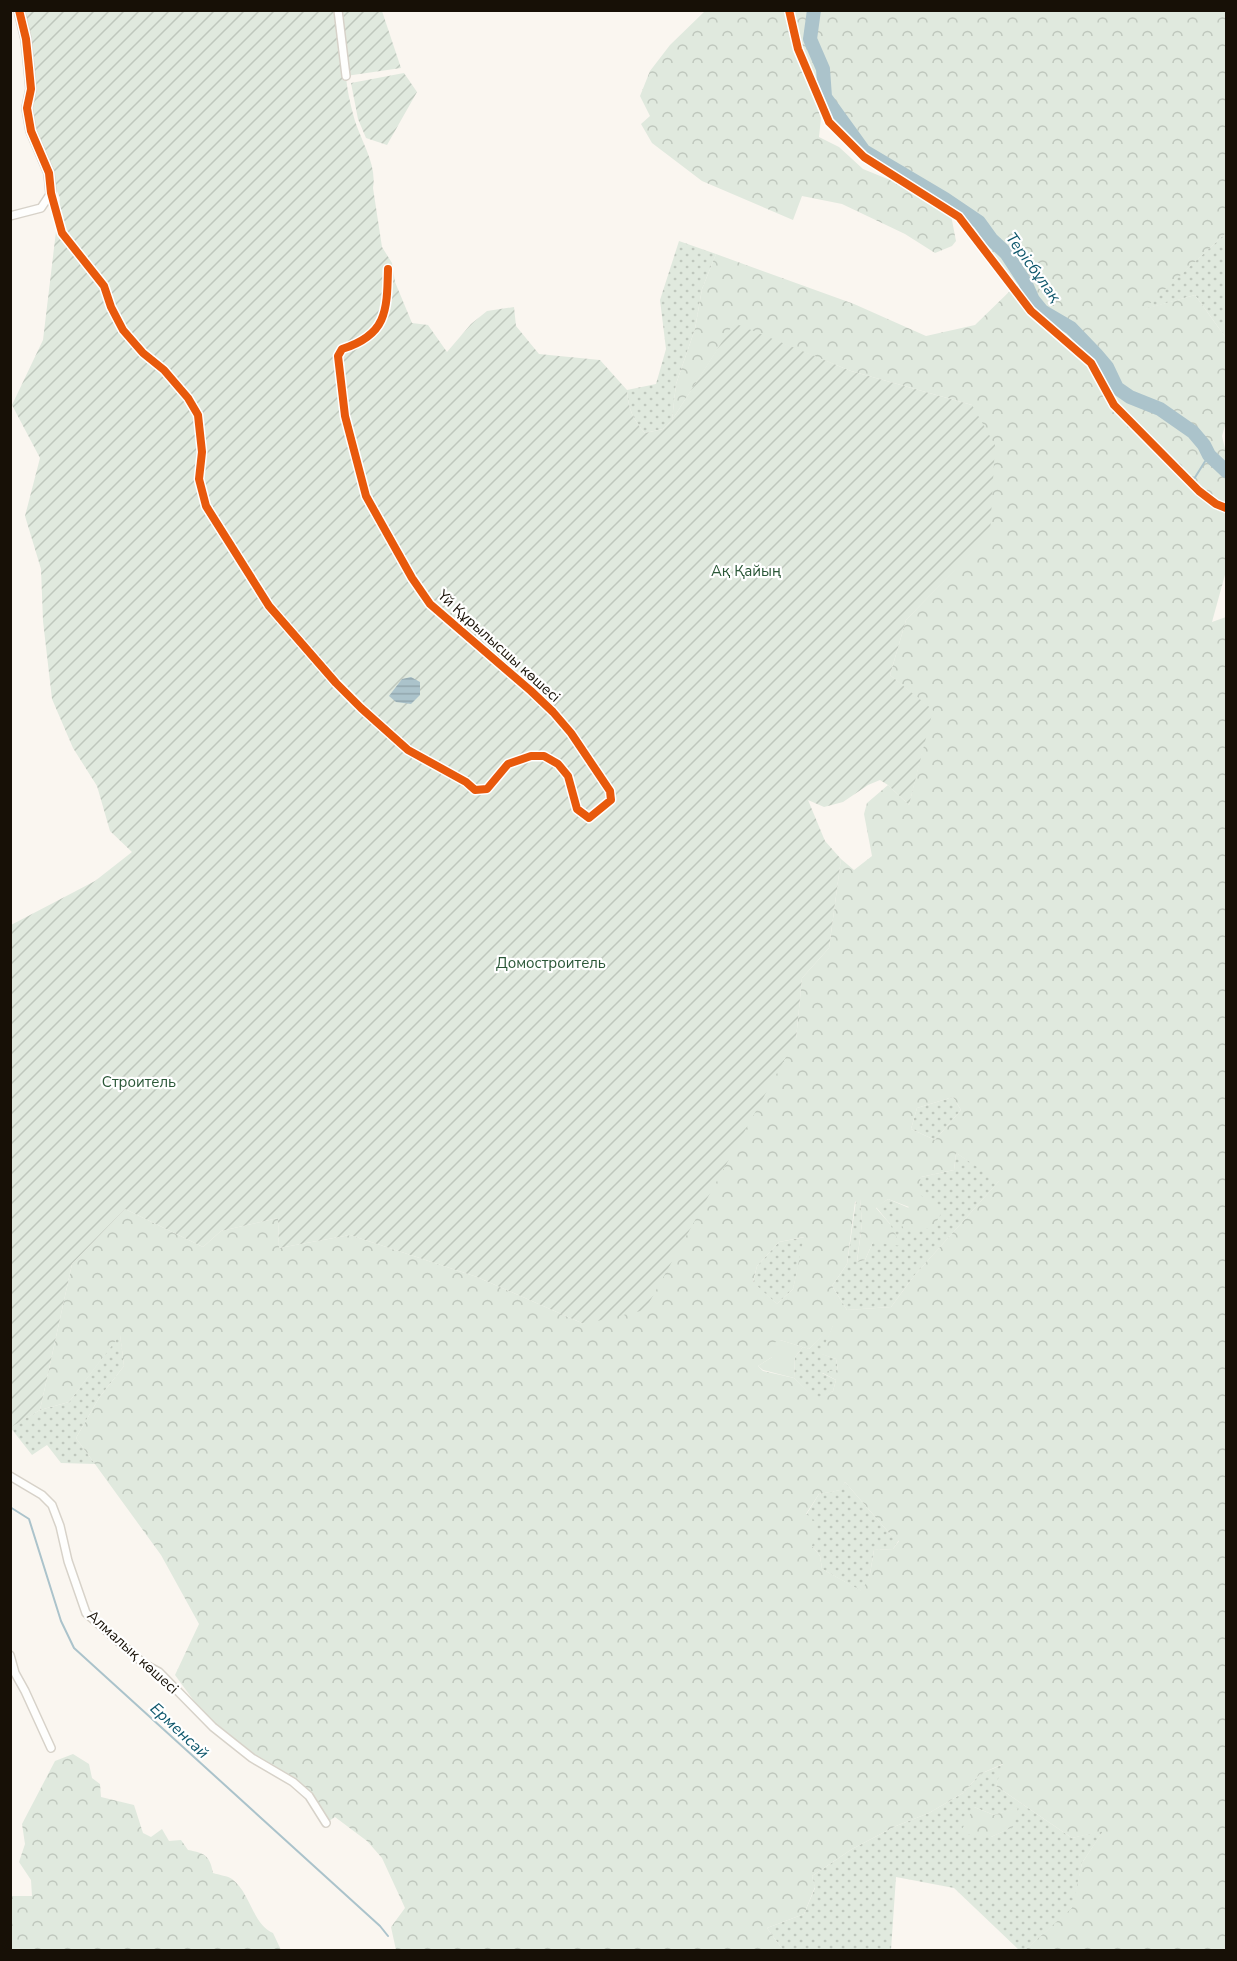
<svg xmlns="http://www.w3.org/2000/svg" width="1237" height="1961" font-family="'Nunito Sans',sans-serif">
	<style>
		.grass { fill: url(#grass-dots); fill-rule: evenodd }
		.forest { fill: url(#forest-crowns); fill-rule: evenodd }
		.park { fill: #e0e9de }
		.garden { fill: url(#garden-furrows) }
		.water { fill: url(#water-rules) }
		.lines { fill: none; stroke-linecap: round; stroke-linejoin: round }
		.stream { stroke: #abc3cb; stroke-width: 2 }
		.river { stroke: #abc3cb; stroke-width: 14 }
		.street-casing { stroke: #d7d2c9; stroke-width: 10 }
		.secondary-casing { stroke: #d7d2c9; stroke-width: 12 }
		.street { stroke: #fefefd; stroke-width: 7 }
		.secondary { stroke: #fefefd; stroke-width: 9 }
		.cycleway-casing { stroke: #fff; stroke-width: 11 }
		.cycleway { stroke: #e8590c; stroke-width: 8 }
		.labels { text-anchor: middle; stroke-width: 4.5; stroke-linejoin: round; paint-order: stroke }
		.park-label { font-size: 15px; fill: #2a5737; stroke: #fff }
		.street-label { font-size: 15px; fill: #171006; stroke: #fff }
		.water-label { font-size: 16px; font-style: italic; fill: #0e576c; stroke: #fff }
	</style>
	<defs>
		<pattern id="grass-dots" width="8" height="8" patternUnits="userSpaceOnUse" patternTransform="scale(1.5)"><rect width="8" height="8" fill="#e0e9de"/><path d="M2 2h.1M6 6h.1" fill="none" stroke="#bfc7bd" stroke-width="1.8" stroke-linecap="round"/></pattern>
		<pattern id="forest-crowns" width="20" height="18" patternUnits="userSpaceOnUse" patternTransform="scale(1.5)"><rect width="20" height="18" fill="#e0e9de"/><path d="M2 6a3 3 0 1 1 6 0M12 15a3 3 0 1 1 6 0" fill="none" stroke="#bfc7bd"/></pattern>
		<pattern id="garden-furrows" width="10" height="10" patternUnits="userSpaceOnUse" patternTransform="scale(1.5)"><rect width="10" height="10" fill="#e0e9de"/><path d="M-1 1l2-2M0 10L10 0M9 11l2-2" fill="none" stroke="#bfc7bd"/></pattern>
		<pattern id="water-rules" width="6" height="5" patternUnits="userSpaceOnUse" patternTransform="scale(1.5)"><rect width="6" height="5" fill="#abc3cb"/><path d="M0 2.5h6" fill="none" stroke="#92a6ad"/></pattern>
	</defs>
	<rect width="100%" height="100%" fill="#faf6f0"/>
	<path class="grass" d="M1226,233V338L1195,295L1142,310Z
		M679,241L716,254L702,289L695,329L676,384L672,420L663,429L645,433C633,420 628,408 627,390L656,384L666,349L660,300Z
		M953,1097L961,1110L935,1140L911,1129L917,1108Z
		M956,1153L1000,1180L914,1276L891,1307L847,1310L832,1286L847,1264L856,1201L860,1198L862,1223L857,1261L865,1260L873,1242L890,1224L876,1207L888,1199L909,1208L904,1230L921,1177L954,1170Z
		M805,1237L793,1289L777,1304L753,1283L757,1266L779,1242Z
		M834,1323L822,1354L836,1359L838,1370L822,1373L836,1380L833,1391L817,1401L794,1378L795,1357L803,1347L809,1349Z
		M120,1334L124,1366L99,1398L76,1438L95,1464L61,1463L47,1445L32,1455L10,1427L40,1410L69,1402Z
		M845,1482L890,1534L899,1540L893,1549L874,1550L870,1574L863,1592L822,1569L820,1556L812,1546L806,1515L819,1494L840,1490Z
		M1004,1764L996,1786L1072,1838L1104,1830L1082,1863L1073,1908L1025,1950H1019L954,1888L896,1877L891,1950H783L767,1928L804,1914L815,1888L812,1876L852,1849L896,1826L929,1813L963,1793L980,1774ZM974,1807L994,1815L1017,1808L1012,1827L991,1837Z"/>
	<path class="forest" d="M705,11H1226V233L1144,309L1195,295L1226,338V422L1222,436L1226,453V571L1212,622L1226,617V1950H1025L1072,1908L1082,1863L1103,1831L1072,1838L996,1786L1003,1764L980,1774L963,1793L929,1813L896,1826L852,1849L812,1876L815,1887L804,1914L767,1928L783,1950H396L391,1927L405,1908L382,1858L367,1841L335,1817L326,1823L309,1796L213,1727L175,1675L199,1624L161,1555L76,1438L99,1398L124,1366L120,1335L69,1402L40,1410L72,1264L125,1209L203,1247L221,1231L278,1218L279,1248L350,1235L477,1277L584,1324L796,1039L802,978L829,948L841,859L854,870L872,856L864,814L867,803L888,785L909,805L932,710L890,675L906,620L989,534L972,405L851,371L734,324L672,420L676,384L695,329L702,289L716,254L854,304L926,336L975,325L1013,288L959,217L864,157L829,122L802,61L821,118L819,137L839,147L863,169L895,182L951,215L956,241L952,246L935,253L905,234L842,204L802,196L793,220L702,181L652,143L641,124L650,116L640,96L650,71L670,45ZM953,1097L961,1110L935,1140L911,1129L917,1108ZM956,1153L999,1181L914,1276L891,1307L847,1310L832,1286L847,1264L855,1202L860,1199L862,1223L857,1262L865,1260L873,1242L901,1246L890,1224L876,1208L888,1199L909,1207L898,1216L904,1230L933,1228L943,1210L917,1193L921,1177L954,1170ZM804,1237L793,1289L777,1304L753,1282L757,1266L779,1242ZM833,1325L821,1354L836,1359L838,1370L821,1372L836,1380L833,1391L817,1400L794,1378L763,1371L758,1366L772,1357L780,1340L809,1349ZM845,1482L890,1534L899,1541L893,1549L874,1550L870,1574L862,1591L822,1569L820,1556L812,1546L818,1523L806,1514L819,1494L841,1490Z
		M73,1754L89,1764L92,1778L100,1784L101,1797L134,1805L143,1833L151,1837L162,1829L169,1841L181,1840L188,1850C205,1853 210,1856 213,1873C219,1875 228,1876 232,1879C250,1892 253,1925 273,1933L281,1950H11V1896H32L31,1880L19,1862L25,1844L22,1824L55,1761Z
		M974,1807L994,1815L1018,1807L1013,1827L991,1837L960,1833Z"/>
	<path class="park" d="M780,1340L803,1347L795,1357L794,1378L763,1370L758,1366L772,1357L765,1347Z"/>
	<path class="garden" d="M19,11H382L401,68L346,76C347,90 351,107 355,121C362,143 377,165 373,188L382,247L392,263L395,282L412,323L428,325L447,352L471,324L487,311L514,307L516,326L539,354L600,360L627,390C628,408 633,420 645,433L663,429L672,420L734,323L851,371L972,405L995,445L990,534L906,620L890,675L933,710L909,805L888,785L880,780L868,785L843,802L824,807L808,800L825,841L841,859L829,948L802,978L796,1039L645,1310L584,1324L477,1277L350,1235L279,1248L278,1218L221,1231L203,1247L125,1209L72,1264L40,1410L11,1427V925L95,881L132,852L110,831L97,786L73,748L52,699L43,621L41,569L25,516L40,458L12,405L43,340L60,198L31,131V88Z
		M404,73L417,92L387,145L366,138L358,119L351,83Z"/>
	<path class="water" d="M411,677L420,682V695L411,704L396,702L389,696L402,679Z"/>
	<g class="lines">
		<path class="stream" d="M1194,479L1209,455
			M10,1507L29,1519L61,1621L74,1648L380,1926L388,1936"/>
		<path class="river" d="M814,10L810,39L823,69L825,97L864,151L945,199L979,222L992,240L1006,253L1025,282L1033,300L1042,311L1071,328L1096,354L1107,367L1117,388L1130,397L1160,409L1193,432L1204,445L1209,455L1226,471"/>
		<g class="street-casing">
			<path id="street" d="M338,10L346,76
				M789,10L798,49L829,122L864,157L959,217L1031,311L1091,363L1114,405L1199,491L1216,504L1226,508
				M51,193L62,233L104,286L111,307L123,330L143,353L164,370L188,398L198,415L202,452L199,479L206,506L269,606L336,683L370,716L408,750L466,782L475,790L487,789L508,764L531,756H544L558,764L568,776L577,809L589,818L611,800L610,791L571,733L553,712L531,691L430,604L412,578L366,496L345,416L338,356L342,349C387,335 387,311 388,269
				M10,216L41,208L51,193
				M10,1476L42,1495L52,1505L60,1526L68,1561L86,1613L144,1664L159,1672L213,1727L252,1758L293,1782L309,1796L326,1823
				M10,1655L15,1673L25,1691L51,1748"/>
		</g>
		<g class="secondary-casing">
			<path id="secondary" d="M19,10L26,39L29,68L31,89L27,108L31,131L49,173L51,193"/>
		</g>
		<use href="#street" class="street"/>
		<use href="#secondary" class="secondary"/>
		<g class="cycleway-casing">
			<path id="cycleway" d="M19,10L26,39L29,68L31,89L27,108L31,131L49,173L51,193L62,233L104,286L111,307L123,330L143,353L164,370L188,398L198,415L202,452L199,479L206,506L269,606L336,683L361,708L408,750L466,782L475,790L487,789L508,764L531,756H544L558,764L568,776L577,809L589,818L611,800L610,791L571,733L553,712L531,691L430,604L412,578L366,496L345,416L338,356L342,349C387,335 387,311 388,269
				M789,10L798,49L829,122L864,157L959,217L1031,311L1091,363L1114,405L1199,491L1216,504L1226,508"/>
		</g>
		<use href="#cycleway" class="cycleway"/>
	</g>
	<g class="labels">
		<g class="park-label">
			<text x="746" y="576">Ақ Қайың</text>
			<text x="551" y="968">Домостроитель</text>
			<text x="139" y="1087">Строитель</text>
		</g>
		<g class="street-label">
			<text transform="translate(499 646) rotate(42)" y="5">Үй Құрылысшы көшесі</text>
			<text transform="translate(133 1652) rotate(42)" y="5">Алмалық көшесі</text>
		</g>
		<g class="water-label">
			<text transform="translate(1034 267) rotate(54)" y="6">Терісбұлақ</text>
			<text transform="translate(180 1730) rotate(43)" y="6">Ерменсай</text>
		</g>
	</g>
	<rect width="1237" height="1961" fill="none" stroke="#171006" stroke-width="24"/>
</svg>
